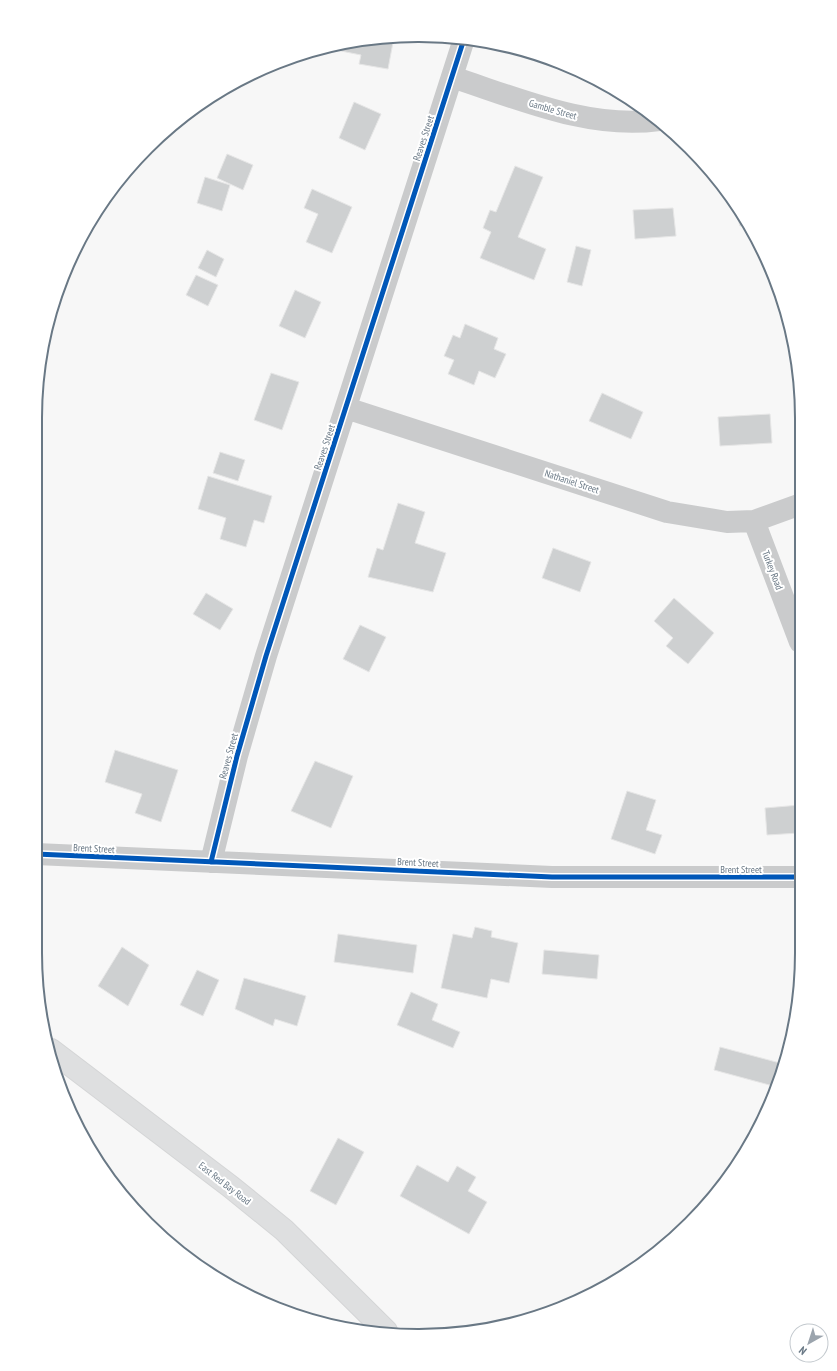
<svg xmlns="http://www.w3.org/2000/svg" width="837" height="1371" font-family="'PT Sans Narrow',sans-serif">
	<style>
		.building { fill: #ced0d1; stroke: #e6e6e6 }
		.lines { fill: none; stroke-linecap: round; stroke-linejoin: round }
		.secondary-casing { stroke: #d4d5d6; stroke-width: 24 }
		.street { stroke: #cacbcc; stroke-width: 22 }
		.secondary { stroke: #dedfe0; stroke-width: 22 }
		.cycleway-casing { stroke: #fff; stroke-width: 8 }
		.cycleway { stroke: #0057b8; stroke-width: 5 }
		.labels { text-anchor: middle; stroke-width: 4; stroke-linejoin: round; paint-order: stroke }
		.street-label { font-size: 10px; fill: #697885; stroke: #fff }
		.rim { fill: none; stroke: #697885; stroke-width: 2 }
	</style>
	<rect width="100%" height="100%" fill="#f7f7f7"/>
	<path class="building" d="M394,37L388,69L359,64L361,55L326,48L356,41L360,42V40L368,38Z
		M354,102L381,114L365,150L339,138Z
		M227,154L253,165L243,190L217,178Z
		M515,166L543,177L518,237L546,249L534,280L480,258L491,232L483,228L490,210L496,212Z
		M205,177L230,185L222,211L197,203Z
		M312,189L352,207L332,253L306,242L318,214L304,208Z
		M733,203L748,224L740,226Z
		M673,208L676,236L635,239L633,210Z
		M576,246L591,250L582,286L567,282Z
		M207,250L224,259L216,277L198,268Z
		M196,275L218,285L208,306L186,295Z
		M295,290L321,302L305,338L279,326Z
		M465,324L498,338L494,349L506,354L495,378L479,371L474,385L448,374L454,360L444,356L453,335L460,338Z
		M271,373L299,382L282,430L254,420Z
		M602,393L643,412L631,439L589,421Z
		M770,414L772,443L720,446L718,417Z
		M220,452L245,460L238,481L213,473Z
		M208,476L272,496L264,523L254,520L246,547L220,539L226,518L198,509Z
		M398,503L425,512L415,543L446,553L433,592L368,577L377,548L383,550Z
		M553,548L591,562L580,592L542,578Z
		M206,593L233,609L220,630L193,614Z
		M674,598L714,633L688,664L666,646L673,638L654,621Z
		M360,625L386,637L369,672L343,659Z
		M115,750L178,770L161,822L135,813L142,794L105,782Z
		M315,761L353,776L331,828L291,811Z
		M627,791L656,800L646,830L662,835L655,854L611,839Z
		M800,805L799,833L767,835L765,808Z
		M475,927L492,931L491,937L518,943L509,983L491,979L487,998L441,988L453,934L472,938Z
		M338,934L417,945L413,973L334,962Z
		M122,947L149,965L128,1006L98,986Z
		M544,950L599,955L597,979L542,974Z
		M197,970L219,980L203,1016L180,1005Z
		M244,978L306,996L297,1026L275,1019L273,1026L235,1009Z
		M411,992L438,1004L432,1020L460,1032L453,1048L397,1025Z
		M720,1047L780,1063L773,1086L714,1070Z
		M338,1138L364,1152L336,1205L310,1191Z
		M417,1165L448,1182L457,1166L476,1177L468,1191L487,1202L469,1234L400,1196Z"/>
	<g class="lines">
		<g class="secondary-casing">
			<path id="secondary" d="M51,1050L231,1187L284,1230L386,1331"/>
		</g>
		<path class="street" d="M452,77C517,98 589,130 659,120
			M346,408L667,512L727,522L754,521L801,504
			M754,521L800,642
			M36,854L552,877H799
			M211,862L237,756L266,656L464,39"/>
		<use href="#secondary" class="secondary"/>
		<g class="cycleway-casing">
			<path id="cycleway" d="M36,854L552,877H799
				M211,862L237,756L266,656L464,39"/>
		</g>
		<use href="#cycleway" class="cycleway"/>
	</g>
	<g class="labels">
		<g class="street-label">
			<text transform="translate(553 109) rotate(16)" y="4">Gamble Street</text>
			<text transform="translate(423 138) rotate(-72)" y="4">Reaves Street</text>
			<text transform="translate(324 447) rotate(-72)" y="4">Reaves Street</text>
			<text transform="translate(572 481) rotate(18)" y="4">Nathaniel Street</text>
			<text transform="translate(773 570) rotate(69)" y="4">Turkey Road</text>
			<text transform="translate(228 756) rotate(-75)" y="4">Reaves Street</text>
			<text transform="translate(94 848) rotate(3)" y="4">Brent Street</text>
			<text transform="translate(418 862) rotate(3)" y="4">Brent Street</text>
			<text x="741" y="873">Brent Street</text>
			<text transform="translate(225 1183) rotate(38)" y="4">East Red Bay Road</text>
		</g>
	</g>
	<path d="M0 0H837V1371H0ZM418 42H419A376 376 0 0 1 795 418V953A376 376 0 0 1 419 1329H418A376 376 0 0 1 42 953V418A376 376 0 0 1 418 42Z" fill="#fff" fill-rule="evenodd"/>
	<path class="rim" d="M418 42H419A376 376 0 0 1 795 418V953A376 376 0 0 1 419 1329H418A376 376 0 0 1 42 953V418A376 376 0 0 1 418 42Z"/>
	<g transform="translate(809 1343) rotate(219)"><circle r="19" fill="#ffffff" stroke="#c3c9ce"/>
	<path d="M0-3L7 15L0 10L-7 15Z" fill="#9ba4ad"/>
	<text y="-6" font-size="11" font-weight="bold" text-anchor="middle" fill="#697885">N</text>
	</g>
</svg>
